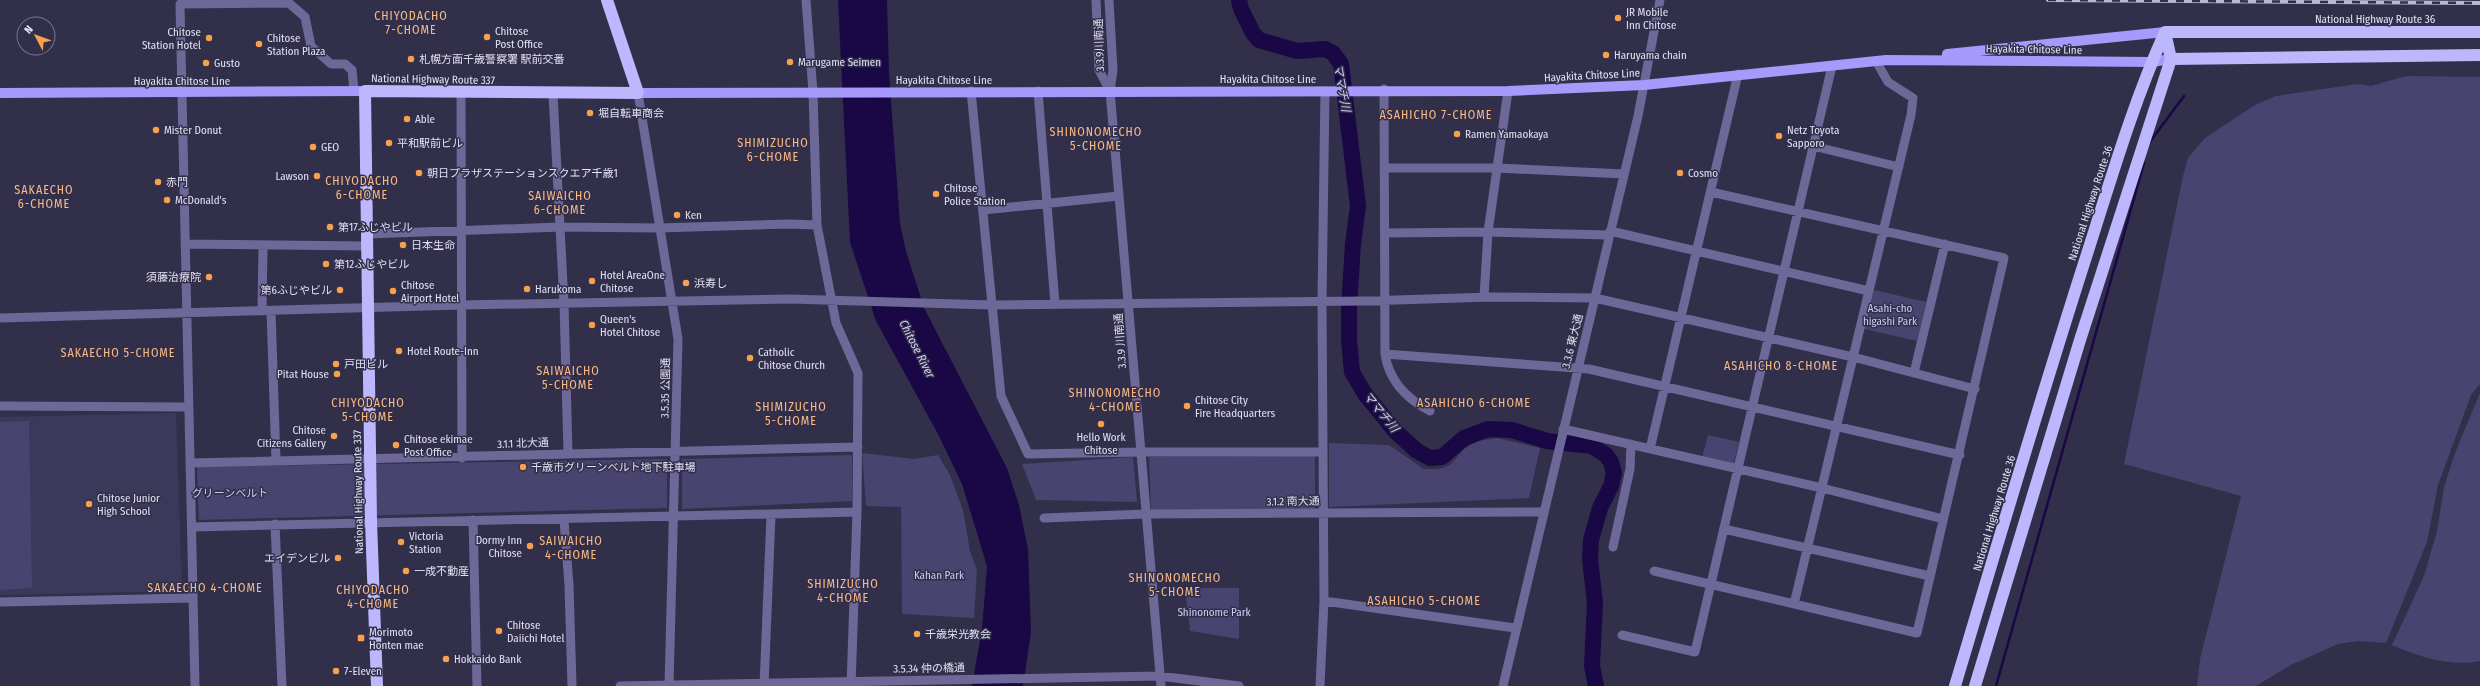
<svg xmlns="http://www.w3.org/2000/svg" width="2480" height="686" font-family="'Fira Sans Condensed','Noto Sans JP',sans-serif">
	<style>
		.built { fill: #3c385a }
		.green { fill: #48436f }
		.water { fill: #1a0745 }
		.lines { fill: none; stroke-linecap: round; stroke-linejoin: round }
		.stream { stroke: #1a0745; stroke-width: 2.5 }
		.river { stroke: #1a0745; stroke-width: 16 }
		.minor { stroke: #6d6898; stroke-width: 9 }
		.major { stroke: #a69afc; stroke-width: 10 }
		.highway { stroke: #bdb7fe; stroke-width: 12 }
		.rail-casing { stroke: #b9b8cc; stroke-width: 4 }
		.rail { stroke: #322f4b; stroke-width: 2.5; stroke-dasharray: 8; stroke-linecap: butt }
		.poi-dot { fill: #f9a04c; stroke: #322f4b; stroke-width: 1.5 }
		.labels { text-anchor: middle; stroke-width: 3; stroke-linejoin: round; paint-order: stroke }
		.poi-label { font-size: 11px; fill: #e2e1f3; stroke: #322f4b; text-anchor: start }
		.street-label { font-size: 11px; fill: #e2e1f3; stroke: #322f4b }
		.park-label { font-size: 11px; fill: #cfcdf4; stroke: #322f4b }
		.neighbourhood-label { font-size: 12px; letter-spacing: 1px; fill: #f9ba85; stroke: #322f4b }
		.water-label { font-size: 12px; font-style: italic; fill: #cfccf3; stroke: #322f4b }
	</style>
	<rect width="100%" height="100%" fill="#322f4b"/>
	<path class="built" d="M176,413L182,591L0,595V417Z"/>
	<path class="green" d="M2406,76L2480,77V384L2471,395L2438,485L2427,542L2386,643L2358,641L2338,644L2291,665L2256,686H2197L2200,659L2241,496L2124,464L2183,176L2188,158L2205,138L2255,105L2276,96L2357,84L2371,86Z
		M1874,290L1926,302L1917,341L1864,329Z
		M2480,393V661C2451,667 2419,657 2392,645L2424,576L2437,531L2444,487L2455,453Z
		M29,421L32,588L0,590V422Z
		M1708,435L1739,442L1733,465L1702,458Z
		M1497,438L1540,448L1529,498L1329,507V443L1389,445L1424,469H1439L1450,465L1464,449L1478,441Z
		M862,453L914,459L938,455L950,475L963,510L970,551L977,570L974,618L902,614L901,507L866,506Z
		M852,455V501L682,509V459Z
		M1315,456V509L1151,510L1149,457Z
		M1133,457L1137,502L1036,500L1022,464Z
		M667,459V508L199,520L197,467Z
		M1185,588H1239V639L1190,631Z"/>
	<path class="water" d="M838,0H887L889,73L900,224L906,251L924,308L1007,468L1019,505L1028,549L1031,632L1023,686H972L982,629L987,566L962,484L939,436L876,321L850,242Z"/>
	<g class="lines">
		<path class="stream" d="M2149,143L2184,96
			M1996,686L2144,163"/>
		<path class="river" d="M1239,0L1241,9L1253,33L1259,40L1297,51L1325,49L1333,53L1341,64L1358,206L1353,244L1349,307V340L1352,372L1365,394L1395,431L1417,451L1430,458L1442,457L1464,438L1488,429L1512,430L1547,441L1592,446L1606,455L1611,462L1614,473L1611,486L1600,508L1591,540L1590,559L1595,603L1592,666L1596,686"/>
		<path class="minor" d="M806,0L813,92L817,225L836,323L858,373L857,512L851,686
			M1096,0L1099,70L1110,91
			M1109,0L1113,70L1110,91L1161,686
			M1384,89L1385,354C1389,381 1407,399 1430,411
			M971,91L1001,396L1028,454L1141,452H1323
			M1038,91L1055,304
			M461,93L462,458
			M638,93L678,339L669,686
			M553,94L564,303L568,453
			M1813,146L1899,167
			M1384,168H1497L1624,174
			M983,210L1119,196
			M1610,231L1869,291
			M1385,233L1488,232L1609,235
			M367,234L560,227L660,228L789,224L817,225
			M185,244L367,246
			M1484,297L1488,232L1508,91
			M262,311L263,245
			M271,311L276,461
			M0,318L461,305L790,299L991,305L1365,301L1490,297L1595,298L1853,357L1975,389
			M1385,354L1589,369L1960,455
			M1914,373L1945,244
			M0,406L187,407
			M1563,429L1822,488L1943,519
			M1650,449L1738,74
			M190,463L858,447
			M1044,518L1145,514L1544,512
			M473,520L477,686
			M564,520L569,585L572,686
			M275,524L282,686
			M192,527L857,512
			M1724,529L1930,576
			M1613,547L1630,469L1631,444
			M1654,571L1917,633L2004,258L1711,192
			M1324,601L1515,628
			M0,602L192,598
			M1794,604L1911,115L1913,98L1888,82L1876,61
			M1622,635L1695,652L1832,66
			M195,686L180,4L289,3L305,17L311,46L331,64H345L352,70L354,91
			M620,686L1159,676L1239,686
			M764,686L771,515
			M1320,686L1324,601L1322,302L1325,91
			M1503,686L1638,116L1660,0"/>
		<path class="major" d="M1947,54L2165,32
			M0,93L365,91
			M638,93L1508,91L1644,85L1886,60L2152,62L2171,59"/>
		<path class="highway" d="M2165,32H2480
			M2165,32L2171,59
			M2171,59L2480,55
			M377,686L371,521L365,91L638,93L607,0
			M1955,686C1998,542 2041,397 2087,254C2111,179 2133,103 2165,32
			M1975,686L2080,340L2171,59"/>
		<g class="rail-casing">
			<path id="rail" d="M2048,0L2480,3"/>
		</g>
		<use href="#rail" class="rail"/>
	</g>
	<g class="poi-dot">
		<circle cx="1618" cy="18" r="4"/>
		<circle cx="487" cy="37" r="4"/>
		<circle cx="209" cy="38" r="4"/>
		<circle cx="259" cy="44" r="4"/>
		<circle cx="1606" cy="55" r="4"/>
		<circle cx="411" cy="59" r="4"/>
		<circle cx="790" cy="62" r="4"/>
		<circle cx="206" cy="63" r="4"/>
		<circle cx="590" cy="113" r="4"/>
		<circle cx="407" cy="119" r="4"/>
		<circle cx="156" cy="130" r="4"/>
		<circle cx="1457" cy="134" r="4"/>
		<circle cx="1779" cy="136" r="4"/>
		<circle cx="389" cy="143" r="4"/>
		<circle cx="313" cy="147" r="4"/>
		<circle cx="419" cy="173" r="4"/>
		<circle cx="1680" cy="173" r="4"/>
		<circle cx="317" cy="176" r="4"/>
		<circle cx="158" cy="182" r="4"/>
		<circle cx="936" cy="194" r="4"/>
		<circle cx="167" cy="200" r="4"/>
		<circle cx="677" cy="215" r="4"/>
		<circle cx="330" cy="227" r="4"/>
		<circle cx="403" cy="245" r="4"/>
		<circle cx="326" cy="264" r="4"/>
		<circle cx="209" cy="277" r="4"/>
		<circle cx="592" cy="281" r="4"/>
		<circle cx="686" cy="283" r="4"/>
		<circle cx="527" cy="289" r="4"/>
		<circle cx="340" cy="290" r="4"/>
		<circle cx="393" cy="291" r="4"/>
		<circle cx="592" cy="325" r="4"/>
		<circle cx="399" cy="351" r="4"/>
		<circle cx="750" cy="358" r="4"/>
		<circle cx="336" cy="364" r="4"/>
		<circle cx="337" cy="374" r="4"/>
		<circle cx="1187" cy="406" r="4"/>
		<circle cx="1101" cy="424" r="4"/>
		<circle cx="334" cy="436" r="4"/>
		<circle cx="396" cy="445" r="4"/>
		<circle cx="523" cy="467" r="4"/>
		<circle cx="89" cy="504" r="4"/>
		<circle cx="401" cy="542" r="4"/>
		<circle cx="530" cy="546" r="4"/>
		<circle cx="338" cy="558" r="4"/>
		<circle cx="406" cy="571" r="4"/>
		<circle cx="499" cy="631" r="4"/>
		<circle cx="917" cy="634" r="4"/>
		<rect x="357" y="634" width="8" height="8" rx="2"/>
		<circle cx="446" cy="659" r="4"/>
		<circle cx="336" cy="671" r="4"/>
	</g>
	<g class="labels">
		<g class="poi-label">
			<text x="1626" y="16">JR Mobile<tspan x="1626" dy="13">Inn Chitose</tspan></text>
			<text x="495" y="35">Chitose<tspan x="495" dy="13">Post Office</tspan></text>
			<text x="201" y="36" text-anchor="end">Chitose<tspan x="201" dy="13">Station Hotel</tspan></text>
			<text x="267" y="42">Chitose<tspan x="267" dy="13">Station Plaza</tspan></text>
			<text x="1614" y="59">Haruyama chain</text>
			<text x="419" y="63">札幌方面千歳警察署 駅前交番</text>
			<text x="798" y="66">Marugame Seimen</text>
			<text x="214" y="67">Gusto</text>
			<text x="598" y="117">堀自転車商会</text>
			<text x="415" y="123">Able</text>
			<text x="164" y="134">Mister Donut</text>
			<text x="1787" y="134">Netz Toyota<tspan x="1787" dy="13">Sapporo</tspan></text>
			<text x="1465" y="138">Ramen Yamaokaya</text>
			<text x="397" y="147">平和駅前ビル</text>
			<text x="321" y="151">GEO</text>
			<text x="427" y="177">朝日プラザステーションスクエア千歳1</text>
			<text x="1688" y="177">Cosmo</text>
			<text x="309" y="180" text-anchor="end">Lawson</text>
			<text x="166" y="186">赤門</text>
			<text x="944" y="192">Chitose<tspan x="944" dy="13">Police Station</tspan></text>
			<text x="175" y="204">McDonald's</text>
			<text x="685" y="219">Ken</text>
			<text x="338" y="231">第17ふじやビル</text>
			<text x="411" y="249">日本生命</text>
			<text x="334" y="268">第12ふじやビル</text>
			<text x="600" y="279">Hotel AreaOne<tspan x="600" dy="13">Chitose</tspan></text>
			<text x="201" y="281" text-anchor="end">須藤治療院</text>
			<text x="694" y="287">浜寿し</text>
			<text x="401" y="289">Chitose<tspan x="401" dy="13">Airport Hotel</tspan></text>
			<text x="535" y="293">Harukoma</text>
			<text x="332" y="294" text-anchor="end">第6ふじやビル</text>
			<text x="600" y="323">Queen's<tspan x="600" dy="13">Hotel Chitose</tspan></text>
			<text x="407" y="355">Hotel Route-Inn</text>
			<text x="758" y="356">Catholic<tspan x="758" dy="13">Chitose Church</tspan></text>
			<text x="344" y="368">戸田ビル</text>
			<text x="329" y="378" text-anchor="end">Pitat House</text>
			<text x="1195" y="404">Chitose City<tspan x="1195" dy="13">Fire Headquarters</tspan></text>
			<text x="326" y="434" text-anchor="end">Chitose<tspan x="326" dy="13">Citizens Gallery</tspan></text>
			<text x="1101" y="441" text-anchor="middle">Hello Work<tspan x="1101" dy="13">Chitose</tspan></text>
			<text x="404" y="443">Chitose ekimae<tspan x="404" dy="13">Post Office</tspan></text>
			<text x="531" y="471">千歳市グリーンベルト地下駐車場</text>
			<text x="97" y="502">Chitose Junior<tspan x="97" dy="13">High School</tspan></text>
			<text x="409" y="540">Victoria<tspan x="409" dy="13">Station</tspan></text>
			<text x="522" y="544" text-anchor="end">Dormy Inn<tspan x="522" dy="13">Chitose</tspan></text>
			<text x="330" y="562" text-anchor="end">エイデンビル</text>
			<text x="414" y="575">一成不動産</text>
			<text x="507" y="629">Chitose<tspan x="507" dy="13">Daiichi Hotel</tspan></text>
			<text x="369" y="636">Morimoto<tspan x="369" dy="13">Honten mae</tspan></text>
			<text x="925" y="638">千歳栄光教会</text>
			<text x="454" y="663">Hokkaido Bank</text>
			<text x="344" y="675">7-Eleven</text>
		</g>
		<g class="street-label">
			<text x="2375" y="23">National Highway Route 36</text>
			<text transform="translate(1099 45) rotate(-92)" y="4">3.3.9川南通</text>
			<text transform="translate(2034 49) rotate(1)" y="4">Hayakita Chitose Line</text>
			<text transform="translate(1592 75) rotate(-3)" y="4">Hayakita Chitose Line</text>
			<text transform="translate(433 79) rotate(1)" y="4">National Highway Route 337</text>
			<text x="1268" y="83">Hayakita Chitose Line</text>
			<text x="944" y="84">Hayakita Chitose Line</text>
			<text x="182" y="85">Hayakita Chitose Line</text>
			<text transform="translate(2090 203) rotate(-72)" y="4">National Highway Route 36</text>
			<text transform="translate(1120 341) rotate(-94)" y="4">3.3.9 川南通</text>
			<text transform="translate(1572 341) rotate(-76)" y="4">3.3.6 東大通</text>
			<text transform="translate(665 388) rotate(-89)" y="4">3.5.35 公園通</text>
			<text transform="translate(523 443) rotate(-2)" y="4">3.1.1 北大通</text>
			<text transform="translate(358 492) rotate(-91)" y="4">National Highway Route 337</text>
			<text transform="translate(1293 501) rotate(-1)" y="4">3.1.2 南大通</text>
			<text transform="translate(1994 513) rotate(-73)" y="4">National Highway Route 36</text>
			<text transform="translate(929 668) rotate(-1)" y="4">3.5.34 仲の橋通</text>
		</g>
		<g class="park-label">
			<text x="1890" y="312">Asahi-cho<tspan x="1890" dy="13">higashi Park</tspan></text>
			<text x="230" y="497">グリーンベルト</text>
			<text x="939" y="579">Kahan Park</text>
			<text x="1214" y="616">Shinonome Park</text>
		</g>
		<g class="neighbourhood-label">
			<text x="411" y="20">CHIYODACHO<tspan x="411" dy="14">7-CHOME</tspan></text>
			<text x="1436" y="119">ASAHICHO 7-CHOME</text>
			<text x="1096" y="136">SHINONOMECHO<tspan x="1096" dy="14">5-CHOME</tspan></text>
			<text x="773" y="147">SHIMIZUCHO<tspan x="773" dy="14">6-CHOME</tspan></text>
			<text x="362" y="185">CHIYODACHO<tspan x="362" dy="14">6-CHOME</tspan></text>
			<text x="44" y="194">SAKAECHO<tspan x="44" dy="14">6-CHOME</tspan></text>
			<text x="560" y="200">SAIWAICHO<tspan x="560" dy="14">6-CHOME</tspan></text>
			<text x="118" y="357">SAKAECHO 5-CHOME</text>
			<text x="1781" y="370">ASAHICHO 8-CHOME</text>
			<text x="568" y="375">SAIWAICHO<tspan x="568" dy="14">5-CHOME</tspan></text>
			<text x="1115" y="397">SHINONOMECHO<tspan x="1115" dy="14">4-CHOME</tspan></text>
			<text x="368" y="407">CHIYODACHO<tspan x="368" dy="14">5-CHOME</tspan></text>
			<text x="1474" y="407">ASAHICHO 6-CHOME</text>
			<text x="791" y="411">SHIMIZUCHO<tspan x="791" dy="14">5-CHOME</tspan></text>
			<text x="571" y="545">SAIWAICHO<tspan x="571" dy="14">4-CHOME</tspan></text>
			<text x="1175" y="582">SHINONOMECHO<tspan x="1175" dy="14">5-CHOME</tspan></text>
			<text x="843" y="588">SHIMIZUCHO<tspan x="843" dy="14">4-CHOME</tspan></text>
			<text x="205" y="592">SAKAECHO 4-CHOME</text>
			<text x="373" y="594">CHIYODACHO<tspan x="373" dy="14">4-CHOME</tspan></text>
			<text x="1424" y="605">ASAHICHO 5-CHOME</text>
		</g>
		<g class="water-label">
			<text transform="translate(1342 88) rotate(80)" y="4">ママチ川</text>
			<text transform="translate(917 349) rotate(63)" y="4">Chitose River</text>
			<text transform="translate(1381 412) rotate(51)" y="4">ママチ川</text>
		</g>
	</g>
	<g transform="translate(36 36) rotate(311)"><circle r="19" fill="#322f4b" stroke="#78768e"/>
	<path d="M0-3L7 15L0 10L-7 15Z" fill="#f9a04c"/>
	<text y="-6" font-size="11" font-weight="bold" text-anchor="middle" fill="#e2e1f3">N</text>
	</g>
</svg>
